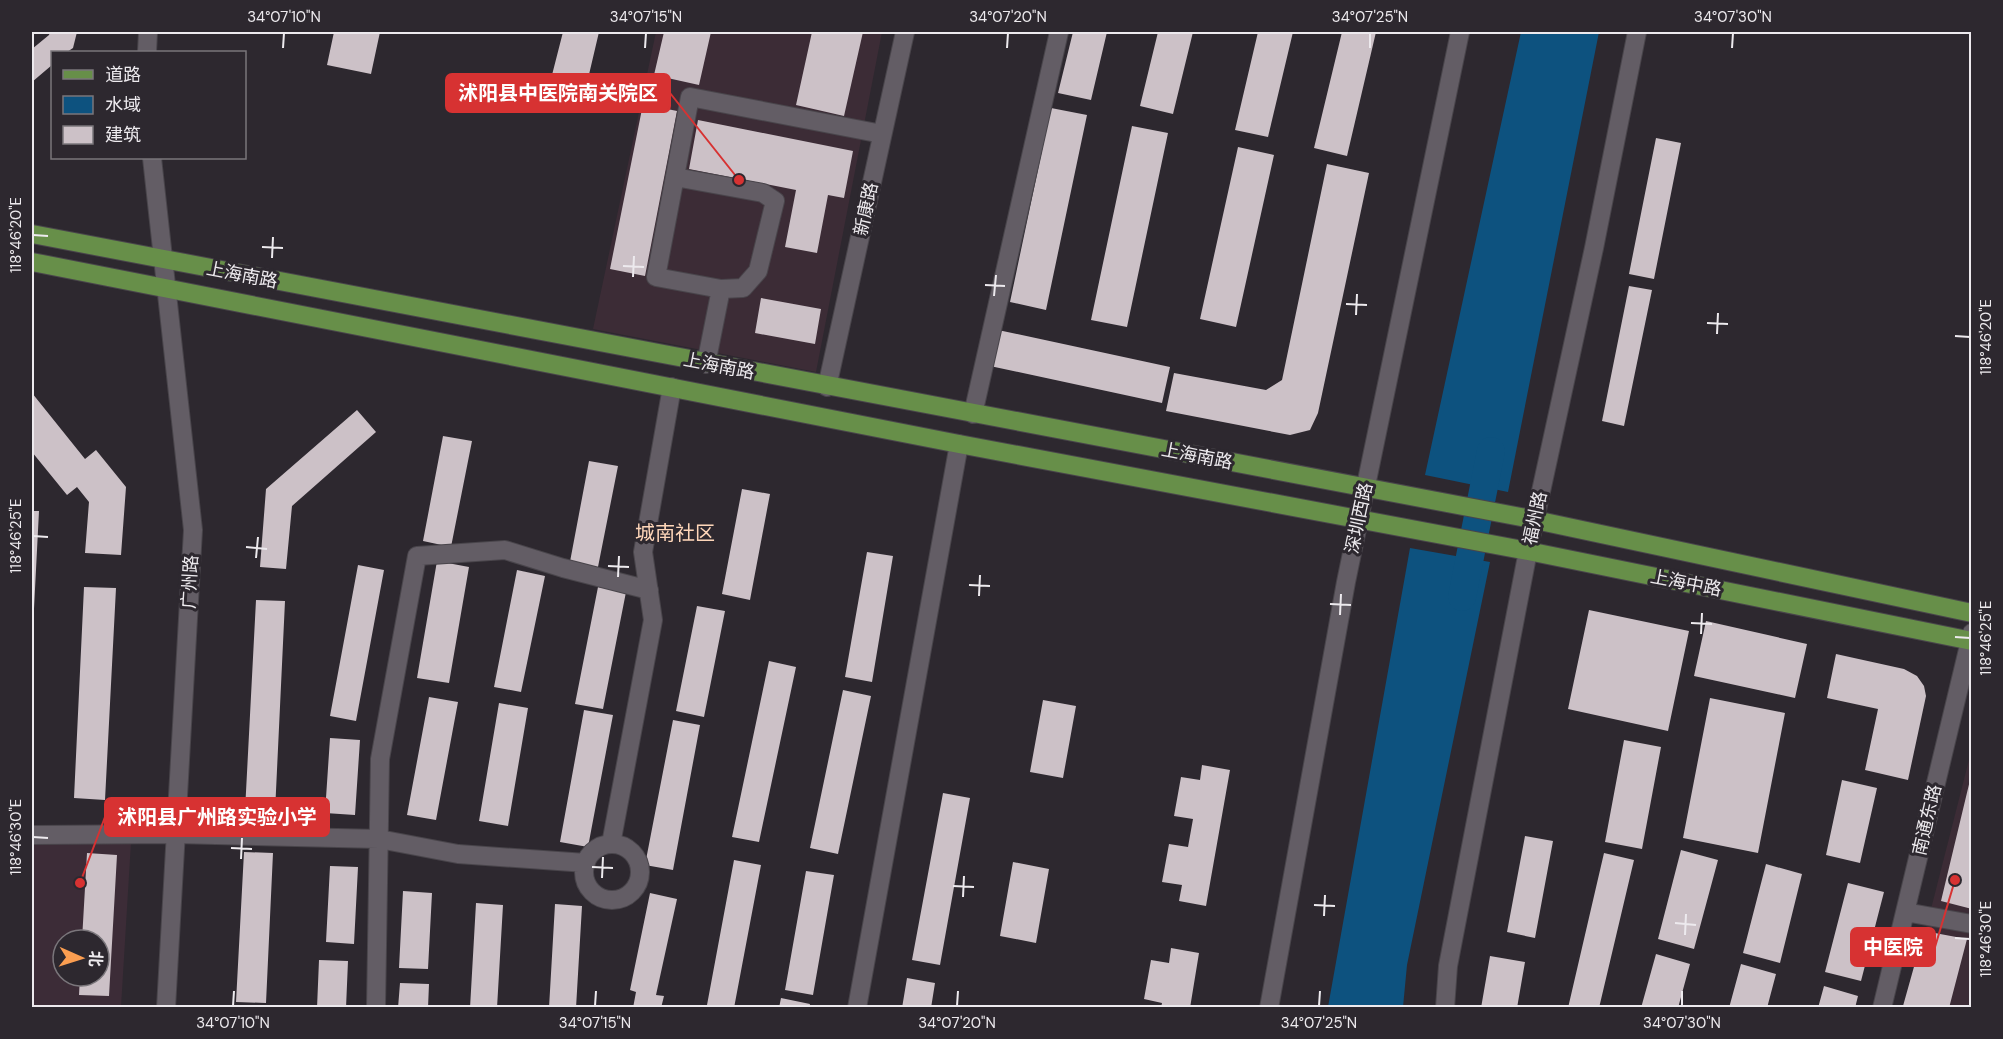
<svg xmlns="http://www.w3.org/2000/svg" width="2003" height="1039" font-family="'DM Sans','Noto Sans SC',sans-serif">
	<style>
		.education { fill: #3c2c37; fill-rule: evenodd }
		.medical { fill: #3c2c36 }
		.water { fill: #0d527f }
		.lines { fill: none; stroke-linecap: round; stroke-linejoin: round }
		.river { stroke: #0d527f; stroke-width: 28 }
		.building { fill: #ccc1c7 }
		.minor-casing { stroke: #49454b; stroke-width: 20 }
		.major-casing { stroke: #49454b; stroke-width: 20 }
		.minor { stroke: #635d65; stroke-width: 18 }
		.major { stroke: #678f49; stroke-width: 18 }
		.ticks { fill: none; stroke: #edeaee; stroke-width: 2 }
		.labels { text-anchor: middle; stroke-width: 6; stroke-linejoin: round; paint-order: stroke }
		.street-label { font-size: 18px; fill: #edeaee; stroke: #2d282f }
		.neighbourhood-label { font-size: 20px; fill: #fed6b9; stroke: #2d282f }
		.leader { fill: none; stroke: #d73232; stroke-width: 2 }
		.callout-dot { fill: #d73232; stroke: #2d282f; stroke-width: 2 }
		.callout { fill: #d73232; stroke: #d73232; stroke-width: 2 }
		.callout-label { font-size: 20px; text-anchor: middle; font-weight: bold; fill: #fff }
		.neatline { fill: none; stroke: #edeaee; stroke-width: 2 }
		.ticks-label { font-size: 15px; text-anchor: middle; fill: #edeaee }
	</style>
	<rect width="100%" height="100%" fill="#2d282f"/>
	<path class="education" d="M132,826L121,1007H32V827ZM63,940H99V976H63Z"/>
	<path class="medical" d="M656,32H882L816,372L593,329Z
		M1971,752V1007H1906Z"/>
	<path class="water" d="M1521,32H1599L1508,492L1425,475Z
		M1410,548L1490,562L1407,965L1403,1007H1328Z"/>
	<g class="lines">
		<path class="river" d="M1462,597L1491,451"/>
	</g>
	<path class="building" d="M50,32H77L73,48L67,52H52V65L32,82V49L49,35Z
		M334,32H380L371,74L327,65Z
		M563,32H599L587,83L552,75Z
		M664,32H711L699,85L654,75Z
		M812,32H863L844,116L796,105Z
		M1073,32H1107L1091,100L1058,93Z
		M1158,32H1193L1173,114L1140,106Z
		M1258,32H1293L1268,137L1235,130Z
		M1342,32H1376L1347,156L1314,148Z
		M643,104L677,111L645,276L610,269Z
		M1051,108L1087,115L1046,310L1010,302Z
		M698,120L853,151L844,198L828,195L817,253L785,247L796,190L689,169Z
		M1132,126L1168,133L1127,327L1091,320Z
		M1656,138L1681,143L1654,279L1629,274Z
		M1238,147L1274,155L1236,327L1200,319Z
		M1327,164L1369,173L1318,413L1310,430L1290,435L1166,411L1174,373L1266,390L1282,380Z
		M1629,286L1652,290L1624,426L1602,421Z
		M761,298L821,309L815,344L755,333Z
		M998,330L1170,367L1162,403L990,366Z
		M32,393L85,459L96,450L126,487L121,555L85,553L89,502L77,487L67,495L32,452Z
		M357,410L376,432L292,506L286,569L260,567L266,489Z
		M443,436L472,441L451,547L423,541Z
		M589,461L618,466L597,572L569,567Z
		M742,489L770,494L750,600L722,594Z
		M32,511H39L33,628H32Z
		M867,552L893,556L872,682L845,677Z
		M437,561L469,567L449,683L417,678Z
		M358,565L384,570L356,721L330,716Z
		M517,570L545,576L521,692L494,687Z
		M84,587L116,588L105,800L74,798Z
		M598,587L626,592L603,709L575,704Z
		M256,600L285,601L275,812L245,811Z
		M697,606L725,611L704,717L676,711Z
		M1589,610L1689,631L1668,731L1568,709Z
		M1706,621L1807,644L1795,698L1694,676Z
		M1836,654L1904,669L1917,676L1924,686L1926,696L1908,780L1865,770L1878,709L1827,698Z
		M769,661L796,667L759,842L732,837Z
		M843,690L871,696L838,854L810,848Z
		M429,697L458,702L436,820L407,815Z
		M1710,698L1785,713L1758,853L1683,838Z
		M1043,700L1076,706L1063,778L1030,772Z
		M499,703L528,708L508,826L479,821Z
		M584,710L613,715L588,847L560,842Z
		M673,720L700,725L673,870L645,865Z
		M330,738L360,740L355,815L325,813Z
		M1624,740L1661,747L1642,849L1605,842Z
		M1202,765L1230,770L1206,906L1179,901L1182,885L1162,882L1169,844L1188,847L1193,819L1174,816L1181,777L1200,780Z
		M1971,776H1972V909L1941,901Z
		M1842,780L1877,788L1860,863L1826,855Z
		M943,793L970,798L940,965L912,960Z
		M1525,836L1553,841L1535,938L1507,932Z
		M1681,850L1718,860L1694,949L1658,939Z
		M244,852L273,853L266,1003L236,1002Z
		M87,853L117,855L109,996L79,995L80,976H99V940H82Z
		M1604,853L1634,860L1599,1008H1568Z
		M734,860L761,865L734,1008H722L707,1005Z
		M1013,862L1049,869L1036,943L1000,936Z
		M1766,864L1802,874L1780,963L1743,953Z
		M330,866L358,867L354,944L326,942Z
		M806,871L834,875L813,995L785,990Z
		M1848,883L1884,892L1861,981L1825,972Z
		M403,891L432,893L428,969L399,968Z
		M650,893L677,899L656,995L664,996L661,1008H633L636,992L630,990Z
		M476,903L503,905L497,1008H470Z
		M555,904L582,906L576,1008H549Z
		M1924,931L1967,939L1949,1008L1903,1006Z
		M1171,948L1199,953L1190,1008H1161L1162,1003L1144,999L1151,960L1169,963Z
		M1656,954L1690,964L1678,1008H1641Z
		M1490,956L1525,962L1517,1008H1481Z
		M319,960L348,961L346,1008H317Z
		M1741,964L1776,974L1767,1008H1729Z
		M907,978L935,983L931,1008H902Z
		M400,983L429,984L428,1008H398Z
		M1824,986L1858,996L1855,1008H1818Z
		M781,998L810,1004L809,1008H779Z"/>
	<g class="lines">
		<g class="minor-casing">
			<path id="minor" d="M147,52L148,32
				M152,158L193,530L166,1008
				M675,177L763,193L775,201L758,271L743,288L721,289
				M706,364L721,289L656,277L690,97L882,134
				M827,387L905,32
				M973,414L1059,32
				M32,835L176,834L379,839L458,854L586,863
				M584 872a28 28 0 1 1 56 0a28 28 0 1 1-56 0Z
				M611,844L653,620L643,552L672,387
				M1905,912L1972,924
				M376,1008L380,759L417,556L505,550L563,568L649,590
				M857,1008L959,444
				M1269,1008L1346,582L1460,32
				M1445,1008L1448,966L1528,551L1594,248L1637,32
				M1882,1008L1972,633"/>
		</g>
		<g class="major-casing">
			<path id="major" d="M32,234L1521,517L1972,613
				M32,262L959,444L1528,551L1972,641"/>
		</g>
		<use href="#minor" class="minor"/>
		<use href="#major" class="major"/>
	</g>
	<path class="ticks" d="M283,48L284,33M645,48L646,33M1007,48L1008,33M1370,48V33M1732,48L1733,33M33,235L48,236M262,247L283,248M272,258L273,237M623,266L644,267M633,277L634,256M985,285L1005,286M994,296L996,275M1346,304L1367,305M1356,315L1357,294M1707,323L1728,324M1717,334L1718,313M1955,336L1970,337M33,536L48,537M246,547L267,549M256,558L258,537M608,566L629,567M618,577L619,556M969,585L990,586M979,596L980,575M1330,604L1351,605M1340,615L1341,594M1691,623L1712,624M1701,634L1702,613M1955,637L1970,638M33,837L48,838M231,848L252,849M241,859L242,838M592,867L613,868M602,878L603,857M953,886L974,887M963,897L964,876M1314,905L1335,906M1324,916L1325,895M1675,923L1696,925M1685,935L1686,914M1955,938L1970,939M233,1006L234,991M595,1006L596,991M957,1006L958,991M1319,1006L1320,991M1682,1006V991"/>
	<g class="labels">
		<g class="street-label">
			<text transform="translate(866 209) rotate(-78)" y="6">新康路</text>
			<text transform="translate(242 275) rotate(11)" y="6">上海南路</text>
			<text transform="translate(719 366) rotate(11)" y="6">上海南路</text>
			<text transform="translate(1197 456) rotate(11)" y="6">上海南路</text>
			<text transform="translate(1359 518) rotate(-78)" y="6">深圳西路</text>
			<text transform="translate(1535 518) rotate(-78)" y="6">福州路</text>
			<text transform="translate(190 582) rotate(-87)" y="6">广州路</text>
			<text transform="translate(1686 583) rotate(11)" y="6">上海中路</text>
			<text transform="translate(1927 820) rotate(-77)" y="6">南通东路</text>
		</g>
		<g class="neighbourhood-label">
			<text x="675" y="540">城南社区</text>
		</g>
	</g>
	<path class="leader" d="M739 180L670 93M80 883L105 817M1955 880L1935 947"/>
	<g class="callout-dot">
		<circle cx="739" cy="180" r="6"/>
		<circle cx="80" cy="883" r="6"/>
		<circle cx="1955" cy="880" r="6"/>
	</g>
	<g class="callout">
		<rect x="446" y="74" width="224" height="38" rx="6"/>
		<rect x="105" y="798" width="224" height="38" rx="6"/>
		<rect x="1851" y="928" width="84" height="38" rx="6"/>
	</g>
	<g class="callout-label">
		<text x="558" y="100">沭阳县中医院南关院区</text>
		<text x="217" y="824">沭阳县广州路实验小学</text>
		<text x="1893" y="954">中医院</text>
	</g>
	<rect width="2003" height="1039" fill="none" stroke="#2d282f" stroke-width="66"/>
	<rect x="51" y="51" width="195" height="108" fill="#2d282f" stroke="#7a767b" stroke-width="1.5"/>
	<rect x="63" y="70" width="30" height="9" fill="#678f49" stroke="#7a767b" stroke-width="1.5"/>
	<text x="105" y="81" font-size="18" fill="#edeaee">道路</text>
	<rect x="63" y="96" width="30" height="18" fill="#0d527f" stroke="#7a767b" stroke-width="1.5"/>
	<text x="105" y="111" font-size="18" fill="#edeaee">水域</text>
	<rect x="63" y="126" width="30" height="18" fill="#ccc1c7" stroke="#7a767b" stroke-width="1.5"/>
	<text x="105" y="141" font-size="18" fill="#edeaee">建筑</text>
	<g transform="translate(81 958) rotate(93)"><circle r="28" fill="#2d282f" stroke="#7a767b" stroke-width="1.5"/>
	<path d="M0-4.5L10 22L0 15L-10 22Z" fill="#fb9e51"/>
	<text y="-9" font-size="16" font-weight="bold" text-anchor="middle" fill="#edeaee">北</text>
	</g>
	<rect x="33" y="33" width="1937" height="973" class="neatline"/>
	<g class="ticks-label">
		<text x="284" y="22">34°07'10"N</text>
		<text x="646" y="22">34°07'15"N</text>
		<text x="1008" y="22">34°07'20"N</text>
		<text x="1370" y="22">34°07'25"N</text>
		<text x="1733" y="22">34°07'30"N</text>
		<text transform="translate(16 235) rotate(-90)" y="5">118°46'20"E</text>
		<text transform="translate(1986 337) rotate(-90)" y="5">118°46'20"E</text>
		<text transform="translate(16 536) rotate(-90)" y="5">118°46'25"E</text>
		<text transform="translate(1986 638) rotate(-90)" y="5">118°46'25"E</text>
		<text transform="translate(16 837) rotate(-90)" y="5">118°46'30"E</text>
		<text transform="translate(1986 939) rotate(-90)" y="5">118°46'30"E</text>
		<text x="233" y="1028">34°07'10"N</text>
		<text x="595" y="1028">34°07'15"N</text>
		<text x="957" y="1028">34°07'20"N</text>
		<text x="1319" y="1028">34°07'25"N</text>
		<text x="1682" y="1028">34°07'30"N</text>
	</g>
</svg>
